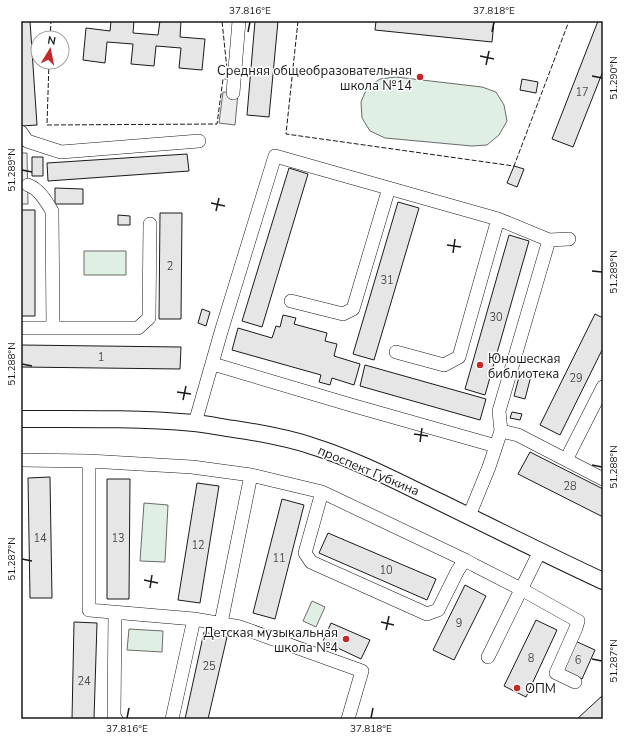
<svg xmlns="http://www.w3.org/2000/svg" width="624" height="740" font-family="'Nunito Sans',sans-serif">
	<style>
		.green { fill: #e0efe3; stroke: #6a6a6a }
		.parking { fill: #ededed; stroke: #6a6a6a }
		.building { fill: #e6e6e6; stroke: #1a1a1a }
		.lines { fill: none; stroke-linecap: round; stroke-linejoin: round }
		.minor-casing { stroke: #1a1a1a; stroke-width: 14 }
		.major-casing { stroke: #1a1a1a; stroke-width: 18 }
		.minor { stroke: #fff; stroke-width: 13 }
		.major { stroke: #fff; stroke-width: 16 }
		.fence { stroke: #1a1a1a; stroke-width: 1; stroke-dasharray: 5 2; stroke-linecap: butt }
		.ticks { fill: none; stroke: #1a1a1a; stroke-width: 1.5 }
		.poi-dot { fill: #c62828; stroke: #fff; stroke-width: 1.5 }
		.labels { text-anchor: middle; stroke-width: 3; stroke-linejoin: round; paint-order: stroke }
		.number-label { font-size: 11px; fill: #4d4d4d }
		.poi-label { font-size: 13px; fill: #1a1a1a; stroke: #fff; text-anchor: end }
		.street-label { font-size: 13px; fill: #1a1a1a; stroke: #fff }
		.neatline { fill: none; stroke: #1a1a1a; stroke-width: 1.5 }
		.ticks-label { font-size: 10px; text-anchor: middle; fill: #1a1a1a }
	</style>
	<rect width="100%" height="100%" fill="#fff"/>
	<path class="green" d="M396,77L482,87L496,92L504,105L507,121L499,135L487,145L472,146L385,138L370,131L362,118L361,102L367,88L380,79Z
		M84,251H126V275H84Z
		M144,503L168,505L165,562L140,561Z
		M312,601L325,607L316,627L303,621Z
		M129,629L163,631L162,652L127,650Z"/>
	<path class="parking" d="M223,92L238,93L235,125L219,123Z
		M21,153H27L28,204H21Z"/>
	<path class="building" d="M21,21H30L37,125L21,126Z
		M111,21H134L133,33L158,35L160,21H181L180,37L205,39L202,70L179,68L181,48L156,46L154,66L131,64L133,44L107,42L105,63L83,60L86,28L110,31Z
		M255,21H278L269,117L247,115Z
		M376,21H494L492,42L375,30Z
		M598,21H603V71L573,147L552,139Z
		M522,79L538,82L536,93L520,90Z
		M187,154L189,171L48,181L47,163Z
		M32,157H43V176H32Z
		M514,166L524,169L517,187L507,183Z
		M289,168L308,174L262,327L242,321Z
		M55,188L83,189V204H55Z
		M398,202L419,208L374,360L353,354Z
		M21,210H35V316H21Z
		M160,213H182L181,319H159Z
		M118,215L130,216V225H118Z
		M509,235L529,241L485,395L465,389Z
		M202,309L210,312L206,326L198,323Z
		M595,314L603,318V348L560,435L540,425Z
		M283,315L296,318L294,324L327,333L325,341L337,344L334,356L360,364L354,385L332,378L330,385L319,382L321,375L232,350L238,328L272,338L276,326L280,327Z
		M21,345L181,347L180,369L21,367Z
		M365,365L486,399L480,420L360,386Z
		M520,373L531,376L525,399L514,396Z
		M512,412L522,414L520,420L510,418Z
		M530,452L603,489V517L518,474Z
		M50,477L52,598H30L28,478Z
		M107,479H130L129,599H107Z
		M197,483L219,486L200,603L178,600Z
		M282,499L304,505L275,619L253,613Z
		M328,533L436,579L427,600L319,553Z
		M465,585L486,596L454,660L433,650Z
		M536,620L557,630L526,697L504,686Z
		M74,622L97,623L94,719H72Z
		M331,623L370,640L361,659L323,641Z
		M204,632L227,637L208,719H185Z
		M573,640L595,650L582,679L560,669Z
		M603,695V719H577Z"/>
	<g class="lines">
		<g class="minor-casing">
			<path id="minor" d="M233,93L239,21
				M21,132L27,141L61,152L199,141
				M28,185C39,189 46,201 52,211L53,328
				M291,301L343,314L353,309L389,188
				M21,328H138L149,318L150,224
				M396,352L444,365L459,357L498,219
				M213,364L351,405L496,446
				M195,423L221,332L275,156L498,219L549,240L569,239
				M501,431L518,435L603,479
				M21,460L89,461L192,467L251,475L322,492L465,560L474,565L521,589L578,621L576,628L556,673L575,682
				M566,460L603,387
				M89,461V610L194,619L240,627L362,671L348,719
				M322,492L305,553L311,562L427,614L438,610L458,570L465,560
				M469,516L489,467L501,431L499,411L549,240
				M115,612L114,716L116,719
				M221,623L251,475
				M488,657L540,551
				M172,719L194,619"/>
		</g>
		<g class="major-casing">
			<path id="major" d="M21,419C79,419 136,418 194,423C207,424 220,427 234,429C261,433 289,438 315,447C359,461 400,483 442,503C495,529 549,556 603,581"/>
		</g>
		<use href="#minor" class="minor"/>
		<use href="#major" class="major"/>
		<path class="fence" d="M298,21L286,134L514,166L569,21
			M50,38L51,21
			M49,62L47,125L217,124L223,79H228L222,21"/>
	</g>
	<path class="ticks" d="M248,32L250,22M492,32L494,22M480,56L494,59M486,65L489,51M592,76L602,78M22,170L32,172M211,203L225,206M216,211L219,198M447,245L461,247M453,253L455,239M592,271L602,272M22,364L32,366M177,392L191,394M183,400L186,386M414,434L428,436M420,442L422,428M592,465L602,467M22,559L32,561M144,580L158,583M150,588L152,575M381,622L394,625M386,630L389,616M592,659L602,661M127,718L129,708M371,718L373,708"/>
	<g class="poi-dot">
		<circle cx="420" cy="77" r="4"/>
		<circle cx="480" cy="365" r="4"/>
		<circle cx="346" cy="639" r="4"/>
		<circle cx="517" cy="688" r="4"/>
	</g>
	<g class="labels">
		<g class="number-label">
			<text x="582" y="96">17</text>
			<text x="170" y="270">2</text>
			<text x="387" y="284">31</text>
			<text x="496" y="321">30</text>
			<text x="101" y="361">1</text>
			<text x="576" y="382">29</text>
			<text x="570" y="490">28</text>
			<text x="40" y="542">14</text>
			<text x="118" y="542">13</text>
			<text x="198" y="549">12</text>
			<text x="279" y="562">11</text>
			<text x="386" y="574">10</text>
			<text x="459" y="627">9</text>
			<text x="531" y="662">8</text>
			<text x="578" y="664">6</text>
			<text x="209" y="670">25</text>
			<text x="84" y="685">24</text>
		</g>
		<g class="poi-label">
			<text x="412" y="75">Средняя общеобразовательная<tspan x="412" dy="15">школа №14</tspan></text>
			<text x="488" y="363" text-anchor="start">Юношеская<tspan x="488" dy="15">библиотека</tspan></text>
			<text x="338" y="637">Детская музыкальная<tspan x="338" dy="15">школа №4</tspan></text>
			<text x="525" y="693" text-anchor="start">ОПМ</text>
		</g>
		<g class="street-label">
			<text transform="translate(369 470) rotate(23)" y="5">проспект Губкина</text>
		</g>
	</g>
	<rect width="624" height="740" fill="none" stroke="#ffffff" stroke-width="44"/>
	<g transform="translate(50 50) rotate(10)"><circle r="19" fill="#ffffff" stroke="#a3a3a3"/>
	<path d="M0-3L7 15L0 10L-7 15Z" fill="#c62828"/>
	<text y="-6" font-size="11" font-weight="bold" text-anchor="middle" fill="#1a1a1a">N</text>
	</g>
	<rect x="22" y="22" width="580" height="696" class="neatline"/>
	<g class="ticks-label">
		<text x="250" y="14">37.816°E</text>
		<text x="494" y="14">37.818°E</text>
		<text transform="translate(613 78) rotate(-90)" y="4">51.290°N</text>
		<text transform="translate(11 170) rotate(-90)" y="4">51.289°N</text>
		<text transform="translate(613 272) rotate(-90)" y="4">51.289°N</text>
		<text transform="translate(11 364) rotate(-90)" y="4">51.288°N</text>
		<text transform="translate(613 467) rotate(-90)" y="4">51.288°N</text>
		<text transform="translate(11 559) rotate(-90)" y="4">51.287°N</text>
		<text transform="translate(613 661) rotate(-90)" y="4">51.287°N</text>
		<text x="127" y="732">37.816°E</text>
		<text x="371" y="732">37.818°E</text>
	</g>
</svg>
